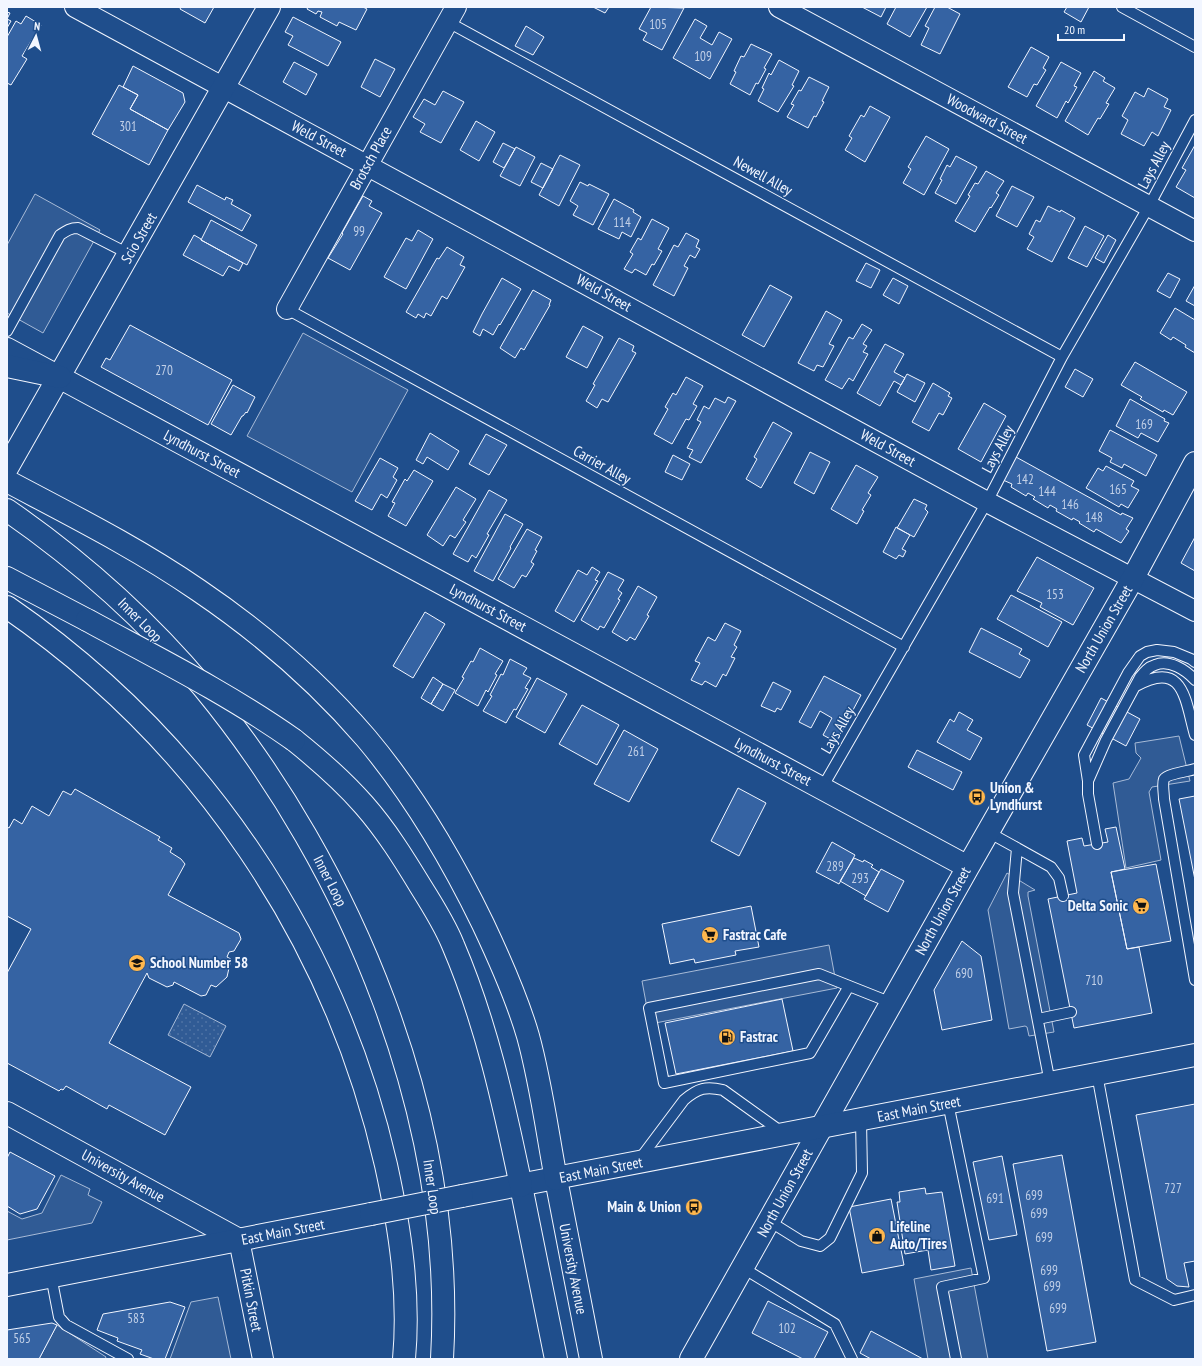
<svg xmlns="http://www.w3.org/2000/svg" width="1202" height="1366" font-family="'PT Sans Narrow',sans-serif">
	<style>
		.built { fill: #305b95; stroke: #a8bbd7 }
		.park { fill: url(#park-dots); stroke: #a8bbd7 }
		.building { fill: #3563a3; stroke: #f2f6ff }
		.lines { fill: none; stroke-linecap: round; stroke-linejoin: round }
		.lane-casing { stroke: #f2f6ff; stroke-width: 12 }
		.street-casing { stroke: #f2f6ff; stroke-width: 22 }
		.secondary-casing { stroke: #f2f6ff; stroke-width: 24 }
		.primary-casing { stroke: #f2f6ff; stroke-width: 24 }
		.highway-casing { stroke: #f2f6ff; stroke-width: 24 }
		.lane { stroke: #1f4e8c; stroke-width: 10 }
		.street { stroke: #1f4e8c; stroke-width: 20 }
		.secondary { stroke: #1f4e8c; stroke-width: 22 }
		.primary { stroke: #1f4e8c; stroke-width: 22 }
		.highway { stroke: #1f4e8c; stroke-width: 22 }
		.primary-bridge-casing { stroke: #f2f6ff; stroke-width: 24; stroke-linecap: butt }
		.highway-bridge-casing { stroke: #f2f6ff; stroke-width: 24; stroke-linecap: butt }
		.primary-bridge { stroke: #1f4e8c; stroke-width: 22 }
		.highway-bridge { stroke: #1f4e8c; stroke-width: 22 }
		.labels { text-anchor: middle; stroke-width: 3; stroke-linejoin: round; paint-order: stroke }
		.number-label { font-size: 13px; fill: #c3d1e8 }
		.street-label { font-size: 15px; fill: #f2f6ff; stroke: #1f4e8c }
		.poi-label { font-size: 15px; font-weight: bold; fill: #f2f6ff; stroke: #1f4e8c; text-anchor: start }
	</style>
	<defs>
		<pattern id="park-dots" width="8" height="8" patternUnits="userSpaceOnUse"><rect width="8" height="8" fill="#305b95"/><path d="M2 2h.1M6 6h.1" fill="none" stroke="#4e73a5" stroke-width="1.8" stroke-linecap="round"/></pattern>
	</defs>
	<rect width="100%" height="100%" fill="#1f4e8c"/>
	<path class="built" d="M35,194L100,230L43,333L7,313V245Z
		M303,333L408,390L352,492L247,436Z
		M1179,736L1190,781L1152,787L1149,792L1161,860L1126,868L1113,783L1129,779L1141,758L1136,753L1135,743Z
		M1007,873L1035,890L1028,892V896L1054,1032L1029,1036L1027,1027L1025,1026L1009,1029L988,910Z
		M829,945L837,988L650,1024L642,981Z
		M61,1175L90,1189L88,1195L102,1202L92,1223L7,1240V1211L22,1219L42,1213Z
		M971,1268L988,1359H928L914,1279Z
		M218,1297L231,1359H170L191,1302Z
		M57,1325L106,1357L105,1359H39Z"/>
	<path class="park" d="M184,1004L226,1026L210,1057L168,1035Z"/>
	<path class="building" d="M181,7H214L205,23L180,9Z
		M308,7H363L367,9L356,30L339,22L337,26L320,17L322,12L318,11L316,14L307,9Z
		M593,7H609L605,13Z
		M651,7L684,8L662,50L643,40L647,33L639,29Z
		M862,7H886L881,17Z
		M896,7H927L910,37L887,24Z
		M935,7H947L960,14L940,54L921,45L929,28L925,26Z
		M1067,7H1089L1081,22L1064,12Z
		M7,12L10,13L7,19L11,21L7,28Z
		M26,16L41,25L22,56L27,59L11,85L7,83V37L16,21L21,24Z
		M293,17L341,42L328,66L288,45L293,36L285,32Z
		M695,19L707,26L700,38L712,45L719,32L732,39L710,79L673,58Z
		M526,26L544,37L533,55L515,46Z
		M751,44L772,54L764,68L766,69L758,84L756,83L750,95L730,84L736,72L734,71L741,56L744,57Z
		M1031,47L1049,57L1043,68L1046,70L1037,85L1034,84L1027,97L1008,87Z
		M375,59L395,69L380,97L361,87Z
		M779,60L799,71L792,85L794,86L778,112L758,101L764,89L762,88L769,73L771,75Z
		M294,62L317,74L306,95L283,82Z
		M1061,62L1081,73L1074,86L1077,87L1068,103L1066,101L1057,118L1036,106Z
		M133,66L183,93L185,102L168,130L130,109L138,95L123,87Z
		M1094,71L1105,78L1103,81L1115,88L1106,103L1109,104L1100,119L1098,118L1088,135L1065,121Z
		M809,77L829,87L822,101L824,102L816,117L814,116L808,128L787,117L794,105L791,104L799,90L801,91Z
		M119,85L138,95L130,109L168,130L149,165L92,134Z
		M1148,88L1168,99L1164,107L1171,110L1158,136L1152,132L1144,146L1121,134L1128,120L1122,116L1135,92L1144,97Z
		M443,91L464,102L441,143L420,132L425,124L413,117L424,99L435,105Z
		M870,106L890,117L865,162L845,150L852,138L849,136L861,115L864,117Z
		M476,121L495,132L479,161L460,150Z
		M926,136L949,149L924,195L903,183L911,169L908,167Z
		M503,143L515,149L504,168L493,162Z
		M1195,145V198L1176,187L1186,170L1182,168Z
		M516,147L535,157L520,186L500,176Z
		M560,155L580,165L559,206L539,195Z
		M956,156L977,167L956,204L935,193L942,180L940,179L947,165L950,167Z
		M541,163L553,169L543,188L531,182Z
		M986,171L1004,181L996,193L999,195L991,208L990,207L975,232L955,221L970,196L968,195L975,183L978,184Z
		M580,182L588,186L589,184L609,194L593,225L573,215L578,206L570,201Z
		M197,185L225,200L226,197L233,200L231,204L251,215L242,231L188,202Z
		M1012,186L1034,197L1017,227L996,216Z
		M363,196L372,201L369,206L382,213L350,270L328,258L343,234L342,233Z
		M614,199L634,210L633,212L641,217L631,237L622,232L619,239L598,229Z
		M1048,206L1060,212L1061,210L1075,218L1052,262L1027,249L1034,237L1029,234L1036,220L1040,222Z
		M652,219L669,228L658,249L662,251L654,265L652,264L646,275L635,269L632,273L624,269L633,254L630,252L638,238L641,240Z
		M211,220L257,245L247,265L201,240Z
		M1085,226L1104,236L1087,267L1068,258Z
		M418,230L433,239L406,289L384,277L406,238L412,241Z
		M686,233L699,240L696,247L700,249L695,258L690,255L684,266L688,268L674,296L653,285L674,245L678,247Z
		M194,235L201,239V240L243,263L239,271L229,266L223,276L183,255Z
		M1108,235L1116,240L1104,263L1095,258Z
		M447,247L464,257L460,265L465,267L447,299L442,296L431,316L426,313L424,318L418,314L416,318L406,312L437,258L439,259Z
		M866,263L880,270L871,288L856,281Z
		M1168,273L1180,279L1170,298L1157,291Z
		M502,278L521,289L500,325L499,324L493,335L483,329L480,336L473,332L482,314Z
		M893,278L908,286L899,304L883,295Z
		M770,285L792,297L764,347L742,335Z
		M1195,285V306L1186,301Z
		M533,290L551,300L549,305H550L524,350L521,348L515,358L500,348Z
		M1175,308L1195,320V353L1185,347L1186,345L1173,337L1171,340L1160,333Z
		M826,311L842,320L829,344L834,346L823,367L817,365L814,371L798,363Z
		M862,324L872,330L863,344L867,346L863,352L868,354L853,381L849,378L842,389L825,380L849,337L853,339Z
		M130,325L232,380L208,425L101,367L106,358L110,360Z
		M583,326L603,337L587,368L566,357Z
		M619,338L634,346L632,351L636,353L608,402L602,399L597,408L586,401L595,385L593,384Z
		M885,344L904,354L894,372L905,378L901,385L894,381L880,406L857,393Z
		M1135,362L1187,392L1173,415L1164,410L1163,412L1140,399L1142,397L1121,385Z
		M1075,369L1093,379L1083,397L1065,387Z
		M907,374L925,383L915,402L897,392Z
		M686,377L703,386L693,404L697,406L689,420L686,419L672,444L654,434L668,409L665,407L673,393L676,395Z
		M933,383L950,393L948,396L952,398L943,415L939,413L929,431L912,422Z
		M233,385L255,397L247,413L246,412L243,416H242L231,435L211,424Z
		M728,397L736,401L701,463L689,457L693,450L687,448L701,422L697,420L704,406L709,409L715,398L725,403Z
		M1130,399L1165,419L1164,421L1169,423L1158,442L1141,433L1138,438L1116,426Z
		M984,403L1006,416L981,462L958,449Z
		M773,422L792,433L761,488L746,479L757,459L754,457Z
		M1110,430L1157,455L1146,476L1124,464L1122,468L1110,462L1112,458L1099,451Z
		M430,433L459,451L448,470L427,457L423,464L416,460Z
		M486,434L507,445L489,475L469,464Z
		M810,452L830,462L814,494L794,483Z
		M673,455L690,464L682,480L665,472Z
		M1016,457L1121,515L1122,513L1133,518L1126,529L1129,531L1121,543L1096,529L1094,532L1079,523L1080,522L1073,518L1072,520L1056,511L1057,509L1050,505L1048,508L1033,499L1035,497L1028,493L1026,496L1011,487L1012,484L1003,480Z
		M380,458L398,468L393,477L397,480L387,498L381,494L372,510L355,501Z
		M856,465L878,477L868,493L871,495L862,510L864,511L857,524L831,509Z
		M1106,466L1134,481L1131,486L1139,490L1128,508L1121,504L1119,507L1086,488L1098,468L1103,471Z
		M414,470L433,481L406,526L388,516L395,503L392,502L405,479L407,481Z
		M456,487L476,499L463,520L466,522L455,538L450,535L443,546L427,535Z
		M489,490L507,500L487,534L489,535L476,558L472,555L468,562L453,554Z
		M914,499L927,505L925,509L928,512L914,537L897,528Z
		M505,514L523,524L510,547L511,548L493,581L474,571Z
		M896,527L910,535L902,549L906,551L903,557L899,555L896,559L883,552Z
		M527,529L542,537L535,550L537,551L531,562L534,564L526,577L522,575L514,588L498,579Z
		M1195,537V571L1181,563Z
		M1037,557L1094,588L1073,625L1040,607L1042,603L1017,591Z
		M592,567L600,572L595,580L598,581L574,622L555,611L578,570L587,575Z
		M608,572L624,580L618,590L622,593L618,599L620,600L604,628L600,626L598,630L581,620Z
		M638,586L657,597L647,615L649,616L635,640L630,637L627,641L612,632Z
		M1011,595L1062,622L1048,647L997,619Z
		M425,612L445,624L413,678L393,666Z
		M725,623L741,631L734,645L737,647L731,657L735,658L726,676L723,674L716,687L705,681L702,685L691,680L700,663L695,661L708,637L715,641Z
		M981,628L1022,649L1019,654L1030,660L1020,678L969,652Z
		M480,648L503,661L495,674L497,675L488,692L486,690L478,706L455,693L464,678L462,677L471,661L473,662Z
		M510,659L527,668L523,674L531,678L525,688L528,689L516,710L514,709L506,723L483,711L492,696L490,695L501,674L503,675Z
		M824,676L861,695L836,742L823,735L832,718L820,711L811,728L799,722Z
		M433,677L443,684L431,704L421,698Z
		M537,678L567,694L545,733L516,717Z
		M773,682L791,691L781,710L777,708L775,712L761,706Z
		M443,684L455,690L443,711L431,704Z
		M1101,698L1140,719L1126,746L1087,725Z
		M582,705L619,725L597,765L559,744Z
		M959,712L973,720L967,730L982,738L970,760L937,742L950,719L954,722Z
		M624,730L658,749L629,802L594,784Z
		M917,750L962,772L953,790L908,767Z
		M738,788L766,803L739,856L711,841Z
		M75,789L160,837L158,840L172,848L170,852L181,859L185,864L168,895L239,933L241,939L234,951L229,952L227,957L231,959L227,977L216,987L211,985L206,995L201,996L174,982L173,985L167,987L149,978L147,973L109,1043L191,1087L165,1135L109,1105L107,1109L66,1086L63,1090L61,1089L59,1091L7,1063V973L31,929L7,916V827L9,828L14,819L22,824L32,806L49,816L63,791L71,795Z
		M1195,796V880L1179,799Z
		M1116,827L1125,869L1111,872L1127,949L1139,947L1152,1013L1074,1028L1048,899L1077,893L1067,841L1082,838L1084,846L1108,842L1105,829Z
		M832,842L855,855L839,884L816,872Z
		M854,858L863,862L864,860L873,865L871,867L879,872L866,896L840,881Z
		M1156,864L1171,941L1127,949L1111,872Z
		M881,869L904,881L888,912L864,899Z
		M751,906L759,947L735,951L736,955L695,963L694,959L670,964L662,924Z
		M962,941L981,956L992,1020L942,1030L934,990Z
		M782,999L793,1051L676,1074L665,1023Z
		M1195,1104V1261L1184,1263L1189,1287L1177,1286L1167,1279L1136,1115Z
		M10,1152L55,1176L37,1209L20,1214L7,1206V1158Z
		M1062,1155L1096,1342L1047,1351L1013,1164Z
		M1002,1156L1017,1235L989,1240L973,1162Z
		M925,1188L926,1194L942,1192L955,1266L931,1270L928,1250L905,1254L897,1202H900L899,1192Z
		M891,1199L904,1265L862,1273L849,1207Z
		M768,1301L828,1332L814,1359H803L752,1333Z
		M170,1302L185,1307L165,1359H154L140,1354L142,1350L117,1341L118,1338L97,1330L103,1314Z
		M52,1323L57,1325L39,1359H7V1330Z
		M871,1331L923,1359H871L860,1353Z"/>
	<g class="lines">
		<g class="lane-casing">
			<path id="lane" d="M1122,7L1195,47
				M448,22L1062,357
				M287,309L904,647
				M7,331L60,235C66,231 70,228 78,228L129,254
				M1136,686C1184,659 1185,700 1195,735
				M1195,769C1189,771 1167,774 1164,779C1162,784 1164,793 1164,799L1195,980
				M1088,781L1106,740L1140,677C1144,672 1148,667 1155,665C1169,659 1186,670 1195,680
				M822,788L987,502L1062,357L1149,206L1195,120
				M988,832L1017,848L1013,893L1050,1083
				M1097,844L1088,794V781L1084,755L1128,673L1140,656L1147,652L1157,650L1174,652L1191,659L1195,662
				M1017,848L1051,867L1059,878L1063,896
				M849,986L810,1053L664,1083L649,1008L819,974L892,1003
				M1038,1019L1071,1012
				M1097,1074L1135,1280L1174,1300L1195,1295
				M948,1103L984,1278L942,1287L956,1359
				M639,1160L684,1100C698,1088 706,1086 723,1090L783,1133
				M769,1221L801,1241L820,1246L830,1238L862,1173L861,1120
				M743,1268L835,1324L852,1359
				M51,1276L59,1317L66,1325L128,1359"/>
		</g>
		<g class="street-casing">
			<path id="street" d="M75,7L987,502L1195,611
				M779,7L1195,231
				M287,309L456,7
				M239,1240L263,1359"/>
		</g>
		<g class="secondary-casing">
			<path id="secondary" d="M7,349L968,867
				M7,468L269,7
				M7,1113L239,1240
				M556,1179L591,1359
				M521,1186L556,1359
				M691,1359L968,867L1133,578L1195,463"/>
		</g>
		<g class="primary-casing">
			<path id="primary" d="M462,1196L1195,1055
				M7,1285L371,1214"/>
		</g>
		<g class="highway-casing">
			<path id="highway" d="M7,366L60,377
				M7,481C71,515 137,548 198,590C260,632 317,681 366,738C413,794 451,858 483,924C500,960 517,998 528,1036C541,1083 547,1131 556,1179
				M7,510C79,560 146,619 203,687C353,869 456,1120 442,1359
				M7,578L87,620
				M7,607C199,739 334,937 386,1165C400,1229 410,1294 404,1359
				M294,740C319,760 343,781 364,805C386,830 404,859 421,887C433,906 445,925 453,945C486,1022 504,1104 521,1186"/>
		</g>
		<use href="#lane" class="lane"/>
		<use href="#street" class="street"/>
		<use href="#secondary" class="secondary"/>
		<use href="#primary" class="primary"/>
		<use href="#highway" class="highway"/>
		<g class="primary-bridge-casing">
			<path id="primary-bridge" d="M371,1214L462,1196"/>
		</g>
		<g class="highway-bridge-casing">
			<path id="highway-bridge" d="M87,620C157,658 229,694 294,740"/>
		</g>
		<use href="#primary-bridge" class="primary-bridge"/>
		<use href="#highway-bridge" class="highway-bridge"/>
	</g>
	<defs>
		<g id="bus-disc" transform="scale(0.9)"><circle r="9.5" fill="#ffb74d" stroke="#1f4e8c"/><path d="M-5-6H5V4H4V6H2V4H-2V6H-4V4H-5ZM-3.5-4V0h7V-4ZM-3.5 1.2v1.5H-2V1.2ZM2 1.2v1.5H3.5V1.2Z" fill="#111"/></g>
		<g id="supermarket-disc" transform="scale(0.9)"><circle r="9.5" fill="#ffb74d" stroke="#1f4e8c"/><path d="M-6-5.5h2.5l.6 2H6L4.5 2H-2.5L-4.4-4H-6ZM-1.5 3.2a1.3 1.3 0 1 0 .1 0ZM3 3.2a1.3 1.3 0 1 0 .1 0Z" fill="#111"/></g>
		<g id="school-disc" transform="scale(0.9)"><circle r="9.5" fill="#ffb74d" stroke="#1f4e8c"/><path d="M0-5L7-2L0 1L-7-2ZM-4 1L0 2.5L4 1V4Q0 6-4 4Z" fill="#111"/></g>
		<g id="fuel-disc" transform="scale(0.9)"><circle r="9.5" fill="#ffb74d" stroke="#1f4e8c"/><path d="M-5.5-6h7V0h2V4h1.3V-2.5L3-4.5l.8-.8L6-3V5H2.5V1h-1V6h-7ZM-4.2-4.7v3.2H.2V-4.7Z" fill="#111"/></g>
		<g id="shop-disc" transform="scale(0.9)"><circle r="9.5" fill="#ffb74d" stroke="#1f4e8c"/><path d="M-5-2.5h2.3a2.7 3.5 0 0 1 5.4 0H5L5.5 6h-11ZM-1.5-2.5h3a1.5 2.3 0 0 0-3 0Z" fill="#111"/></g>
	</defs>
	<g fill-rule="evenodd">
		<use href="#bus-disc" x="977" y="797"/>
		<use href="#supermarket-disc" x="1141" y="906"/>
		<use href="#supermarket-disc" x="710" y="935"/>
		<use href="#school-disc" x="137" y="963"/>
		<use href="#fuel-disc" x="727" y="1037"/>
		<use href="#bus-disc" x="694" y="1207"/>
		<use href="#shop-disc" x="877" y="1236"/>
	</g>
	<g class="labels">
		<g class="number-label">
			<text x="658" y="29">105</text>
			<text x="703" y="61">109</text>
			<text x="128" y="131">301</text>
			<text x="622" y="227">114</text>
			<text x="359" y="236">99</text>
			<text x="164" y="375">270</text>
			<text x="1144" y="429">169</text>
			<text x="1025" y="484">142</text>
			<text x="1118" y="494">165</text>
			<text x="1047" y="496">144</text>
			<text x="1070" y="509">146</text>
			<text x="1094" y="522">148</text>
			<text x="1055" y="599">153</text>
			<text x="636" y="756">261</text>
			<text x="835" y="871">289</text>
			<text x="860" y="883">293</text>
			<text x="964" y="978">690</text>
			<text x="1094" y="985">710</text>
			<text x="1173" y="1193">727</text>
			<text x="1034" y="1200">699</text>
			<text x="995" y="1203">691</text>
			<text x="1039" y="1218">699</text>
			<text x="1044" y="1242">699</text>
			<text x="1049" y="1275">699</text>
			<text x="1052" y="1291">699</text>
			<text x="1058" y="1313">699</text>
			<text x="136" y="1323">583</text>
			<text x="787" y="1333">102</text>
			<text x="22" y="1343">565</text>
		</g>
		<g class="street-label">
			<text transform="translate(987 119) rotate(28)" y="5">Woodward Street</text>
			<text transform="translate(319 139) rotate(28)" y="5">Weld Street</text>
			<text transform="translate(371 158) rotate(-61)" y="5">Brotsch Place</text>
			<text transform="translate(1154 165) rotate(-62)" y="5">Lays Alley</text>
			<text transform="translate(763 176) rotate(29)" y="5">Newell Alley</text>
			<text transform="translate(139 238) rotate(-60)" y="5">Scio Street</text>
			<text transform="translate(604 293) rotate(29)" y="5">Weld Street</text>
			<text transform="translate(888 448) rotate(29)" y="5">Weld Street</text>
			<text transform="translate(998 449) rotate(-62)" y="5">Lays Alley</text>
			<text transform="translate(202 454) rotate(28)" y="5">Lyndhurst Street</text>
			<text transform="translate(602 465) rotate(29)" y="5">Carrier Alley</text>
			<text transform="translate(488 608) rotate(28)" y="5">Lyndhurst Street</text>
			<text transform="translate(140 620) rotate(45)" y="5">Inner Loop</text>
			<text transform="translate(1104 629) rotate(-60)" y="5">North Union Street</text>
			<text transform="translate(838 730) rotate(-60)" y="5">Lays Alley</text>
			<text transform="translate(773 762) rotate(28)" y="5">Lyndhurst Street</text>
			<text transform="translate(330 881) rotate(63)" y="5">Inner Loop</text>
			<text transform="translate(943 911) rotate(-61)" y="5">North Union Street</text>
			<text transform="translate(919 1109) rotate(-11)" y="5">East Main Street</text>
			<text transform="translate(601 1170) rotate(-11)" y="5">East Main Street</text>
			<text transform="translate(123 1176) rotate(29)" y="5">University Avenue</text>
			<text transform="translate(432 1187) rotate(82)" y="5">Inner Loop</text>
			<text transform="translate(785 1193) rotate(-61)" y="5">North Union Street</text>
			<text transform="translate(283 1232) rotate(-11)" y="5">East Main Street</text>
			<text transform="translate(573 1269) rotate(79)" y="5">University Avenue</text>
			<text transform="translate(251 1300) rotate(79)" y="5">Pitkin Street</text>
		</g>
		<g class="poi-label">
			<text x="990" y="793">Union &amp;<tspan x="990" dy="17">Lyndhurst</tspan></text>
			<text x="1128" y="911" text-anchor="end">Delta Sonic</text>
			<text x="723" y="940">Fastrac Cafe</text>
			<text x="150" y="968">School Number 58</text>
			<text x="740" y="1042">Fastrac</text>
			<text x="681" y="1212" text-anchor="end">Main &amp; Union</text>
			<text x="890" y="1232">Lifeline<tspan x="890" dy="17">Auto/Tires</tspan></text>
		</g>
	</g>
	<rect width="1202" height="1366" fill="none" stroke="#f2f6ff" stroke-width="16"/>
	<g transform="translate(36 36) rotate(6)" stroke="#1f4e8c" stroke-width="3" paint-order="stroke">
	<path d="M0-3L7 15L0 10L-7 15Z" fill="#f2f6ff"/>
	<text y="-6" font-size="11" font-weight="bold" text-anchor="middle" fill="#f2f6ff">N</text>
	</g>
	<path d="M1058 34v6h66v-6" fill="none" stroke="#f2f6ff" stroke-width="2"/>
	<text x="1064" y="34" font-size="12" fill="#f2f6ff" stroke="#1f4e8c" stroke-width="3" paint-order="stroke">20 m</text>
</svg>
